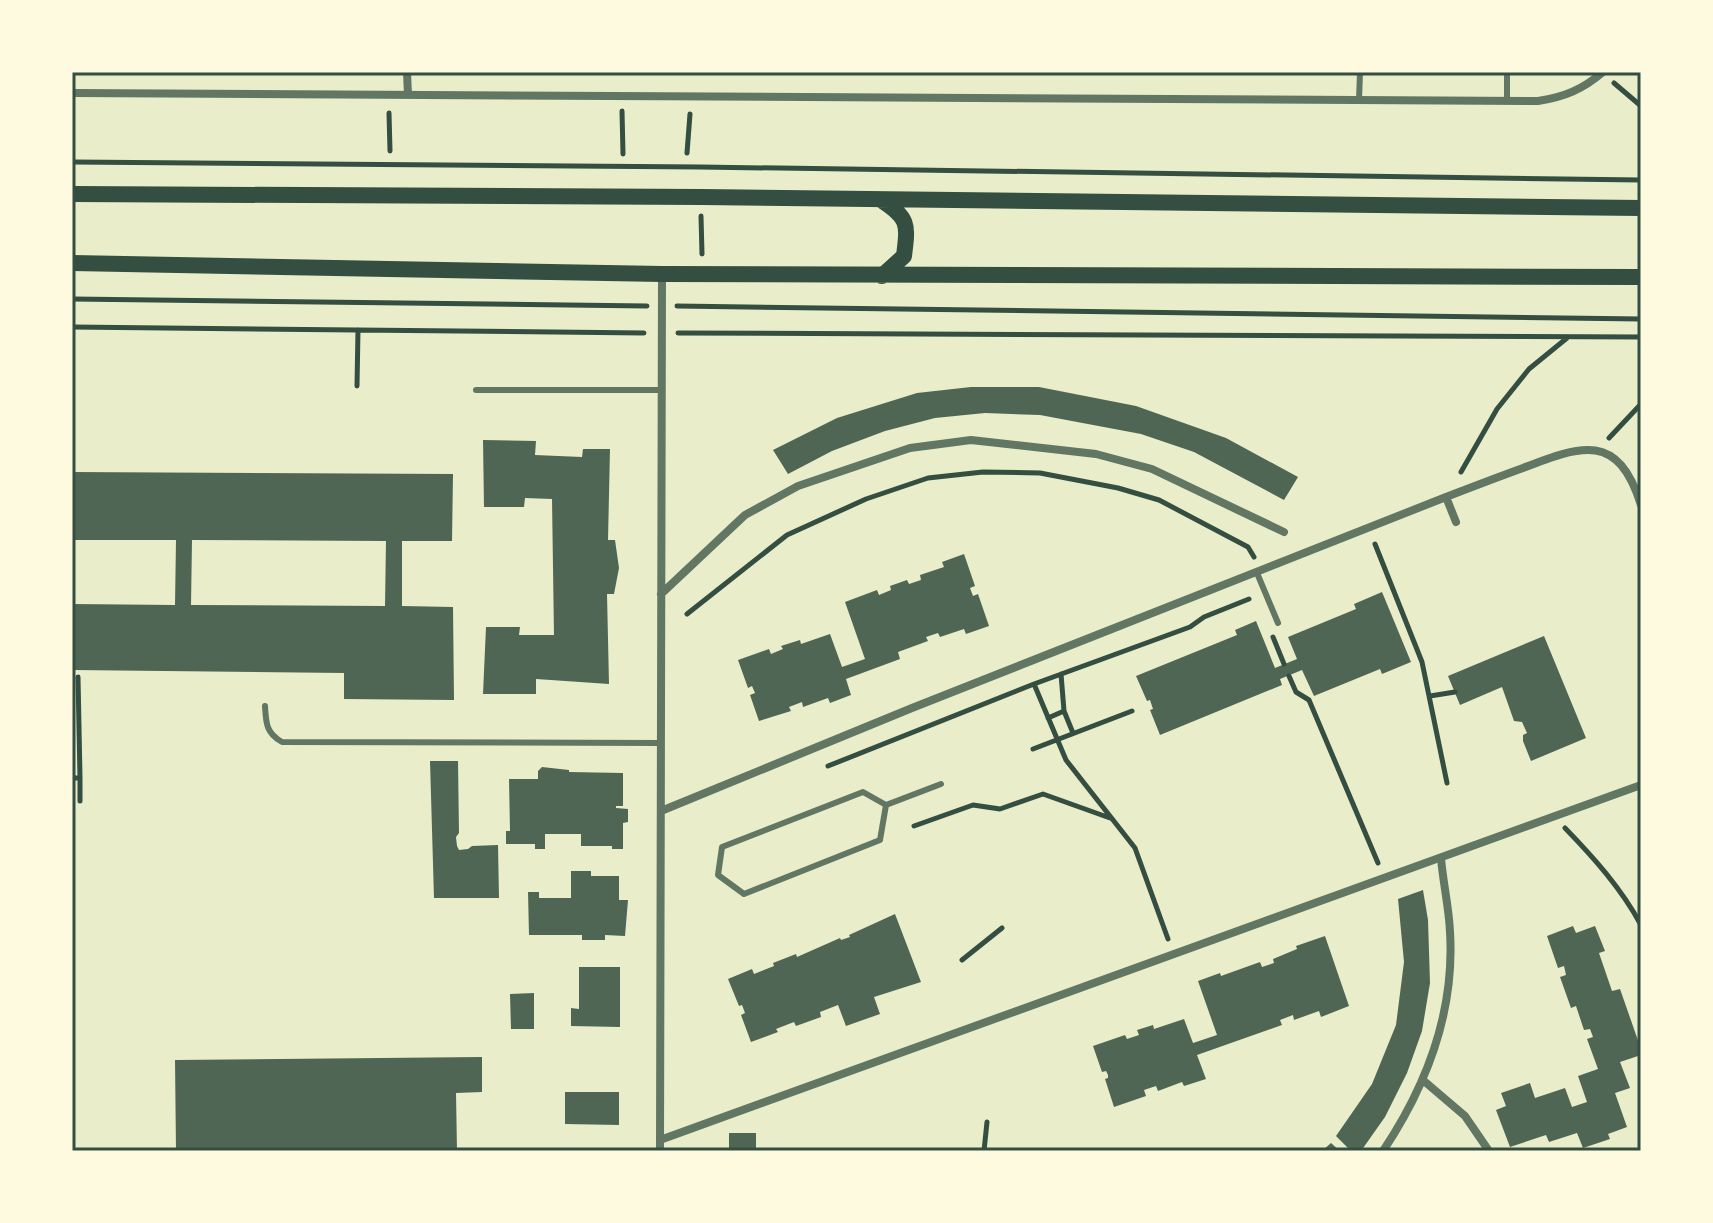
<svg xmlns="http://www.w3.org/2000/svg" width="1713" height="1223" font-family="'Source Serif 4',serif">
	<style>
		.building { fill: #4f6655; fill-rule: evenodd }
		.lines { fill: none; stroke-linecap: round; stroke-linejoin: round }
		.path { stroke: #344e41; stroke-width: 5 }
		.service { stroke: #617663; stroke-width: 6 }
		.minor { stroke: #617663; stroke-width: 8 }
		.secondary { stroke: #344e41; stroke-width: 16 }
		.neatline { fill: none; stroke: #344e41; stroke-width: 3 }
	</style>
	<rect width="100%" height="100%" fill="#e9edc9"/>
	<path class="building" d="M971,387H1039L1136,406L1226,438L1298,477L1284,500L1194,452L1141,434L1040,415L985,413L935,418L885,431L832,451L788,474L773,450L837,418L917,393Z
		M483,440L536,441L535,455L582,457L583,449H610L608,540H615L619,568L614,594H607L609,684L536,679V694H483L486,627H520L519,635H554L552,499L525,498L524,507H484Z
		M72,472L453,474L452,541H402V606L453,607L454,700L344,699V673L72,670V604L175,605L176,540H72ZM192,540L386,541L385,606L191,605Z
		M964,554L975,586L970,588L973,596L978,594L989,626L966,634L964,629L940,637L938,633L926,637L928,641L898,652L900,659L846,679L851,695L830,703L828,698L803,707L802,702L789,707L791,711L759,721L750,695L755,693L752,686L748,688L738,660L769,649L771,654L783,649L781,646L800,640L801,644L830,634L842,667L865,659L845,602L877,590L879,595L891,590L890,586L907,580L909,584L921,580L920,575L944,567L942,562Z
		M1382,592L1411,662L1382,674L1380,669L1314,696L1302,670L1280,679L1282,685L1160,735L1150,710L1153,709L1150,700L1147,701L1136,676L1237,635L1235,630L1256,621L1275,668L1297,659L1288,637L1356,609L1354,604Z
		M1544,636L1586,738L1531,761L1523,741V735L1527,733L1522,722L1514,721L1502,687L1460,705L1448,676Z
		M430,761H458L459,833L456,837L457,846L459,850L468,849L472,846L498,845L499,898H434Z
		M542,767L569,770V772L623,773V806H616V808L628,809V822L623,823V849H612V846H581V834H545V849H535V844H506V831H510L509,779H538V771Z
		M571,871H591V876H619V900H628L625,936L605,935V940H582V935H529L528,892H539V898H571Z
		M1423,890L1428,920L1430,983L1422,1031L1407,1073L1385,1117L1361,1151H1351L1336,1136L1372,1084L1396,1025L1404,962L1398,899Z
		M895,914L921,982L874,997L880,1014L846,1026L838,1005L820,1012L821,1017L796,1026L794,1022L776,1029L778,1032L751,1042L741,1015L745,1013L742,1005L739,1006L728,979L752,969L754,974L774,966L773,963L796,954L797,957L840,938L841,940L850,937L849,935Z
		M1573,926L1576,933L1595,926L1605,951L1599,953L1612,991L1620,989L1641,1049V1055L1620,1062L1630,1088L1615,1093L1627,1127L1608,1134L1610,1139L1583,1148L1577,1133L1549,1142L1546,1135L1510,1147L1496,1110L1506,1106L1501,1093L1530,1083L1535,1098L1565,1088L1572,1107L1587,1102L1578,1076L1598,1069L1587,1039L1593,1037L1590,1029L1584,1030L1576,1006L1571,1008L1560,977L1566,975L1564,966L1558,968L1547,936Z
		M1325,936L1349,1006L1321,1017L1319,1011L1294,1020L1293,1015L1280,1020L1282,1025L1197,1055L1206,1079L1184,1086L1182,1082L1158,1091L1156,1086L1144,1090L1146,1096L1114,1107L1105,1079L1108,1078V1075L1106,1071L1102,1072L1093,1046L1125,1035L1127,1039L1139,1035L1137,1030L1153,1025L1154,1029L1184,1019L1193,1043L1217,1035L1198,981L1220,973L1221,976L1260,962L1262,967L1274,963L1273,959L1297,949L1296,946Z
		M579,967H620V1027L571,1026V1008L579,1009Z
		M534,993V1029H511L510,994Z
		M482,1057V1092L456,1093L457,1151H176L175,1060Z
		M565,1092H619V1125L565,1124Z
		M729,1133H756V1151H729Z
		M1331,1143L1340,1151H1322Z"/>
	<g class="lines">
		<path class="path" d="M1614,83L1641,106
			M622,111L623,154
			M389,113L390,151
			M687,153L690,114
			M72,162L700,167L1641,180
			M701,216L702,254
			M72,299L647,306
			M677,306L1641,319
			M72,327L644,333
			M678,333L1641,337
			M357,386L358,330
			M1609,438L1641,404
			M1461,472L1497,409L1529,369L1567,338
			M1375,544L1422,662L1447,783
			M687,614L787,535L866,499L928,478L983,472L1040,473L1118,488L1159,500L1248,547L1254,557
			M1273,637L1284,664
			M1289,676L1296,692L1309,700L1378,863
			M1034,684L1066,760L1135,848L1168,939
			M1430,696L1455,692
			M1064,711L1073,733
			M1048,718L1064,711L1061,674
			M1033,749L1132,711
			M828,766L1034,684L1190,627L1204,617L1249,599
			M72,778H80L78,677
			M80,778V801
			M914,826L973,805L1000,809L1043,794L1110,818
			M1565,828C1594,858 1621,888 1641,925
			M962,960L1002,928
			M984,1151L987,1122"/>
		<path class="service" d="M1359,100L1360,72
			M1507,100V72
			M476,390H662
			M1257,573L1278,623
			M265,706C266,723 266,733 282,742L661,743
			M886,805L880,840L744,894L718,875L722,847L863,792L886,805L941,784"/>
		<path class="minor" d="M407,72L408,95
			M72,93L1538,101C1565,97 1583,89 1603,72
			M1446,497C1472,487 1498,477 1523,468C1582,445 1618,432 1641,505
			M661,594L745,515L798,486L910,448L971,440L1096,454L1152,469L1284,532
			M661,811L912,708L1446,497L1456,522
			M1424,1081L1465,1116L1489,1151
			M660,1140L1641,785
			M660,1151L662,274
			M1383,1151C1427,1085 1455,1013 1450,932C1449,907 1443,883 1441,858"/>
		<path class="secondary" d="M72,194L701,197L1641,208
			M881,200C909,218 908,224 904,256L882,276
			M72,263L662,274L1641,277"/>
	</g>
	<rect width="1713" height="1223" fill="none" stroke="#fefae0" stroke-width="148"/>
	<rect x="74" y="74" width="1565" height="1075" class="neatline"/>
</svg>
